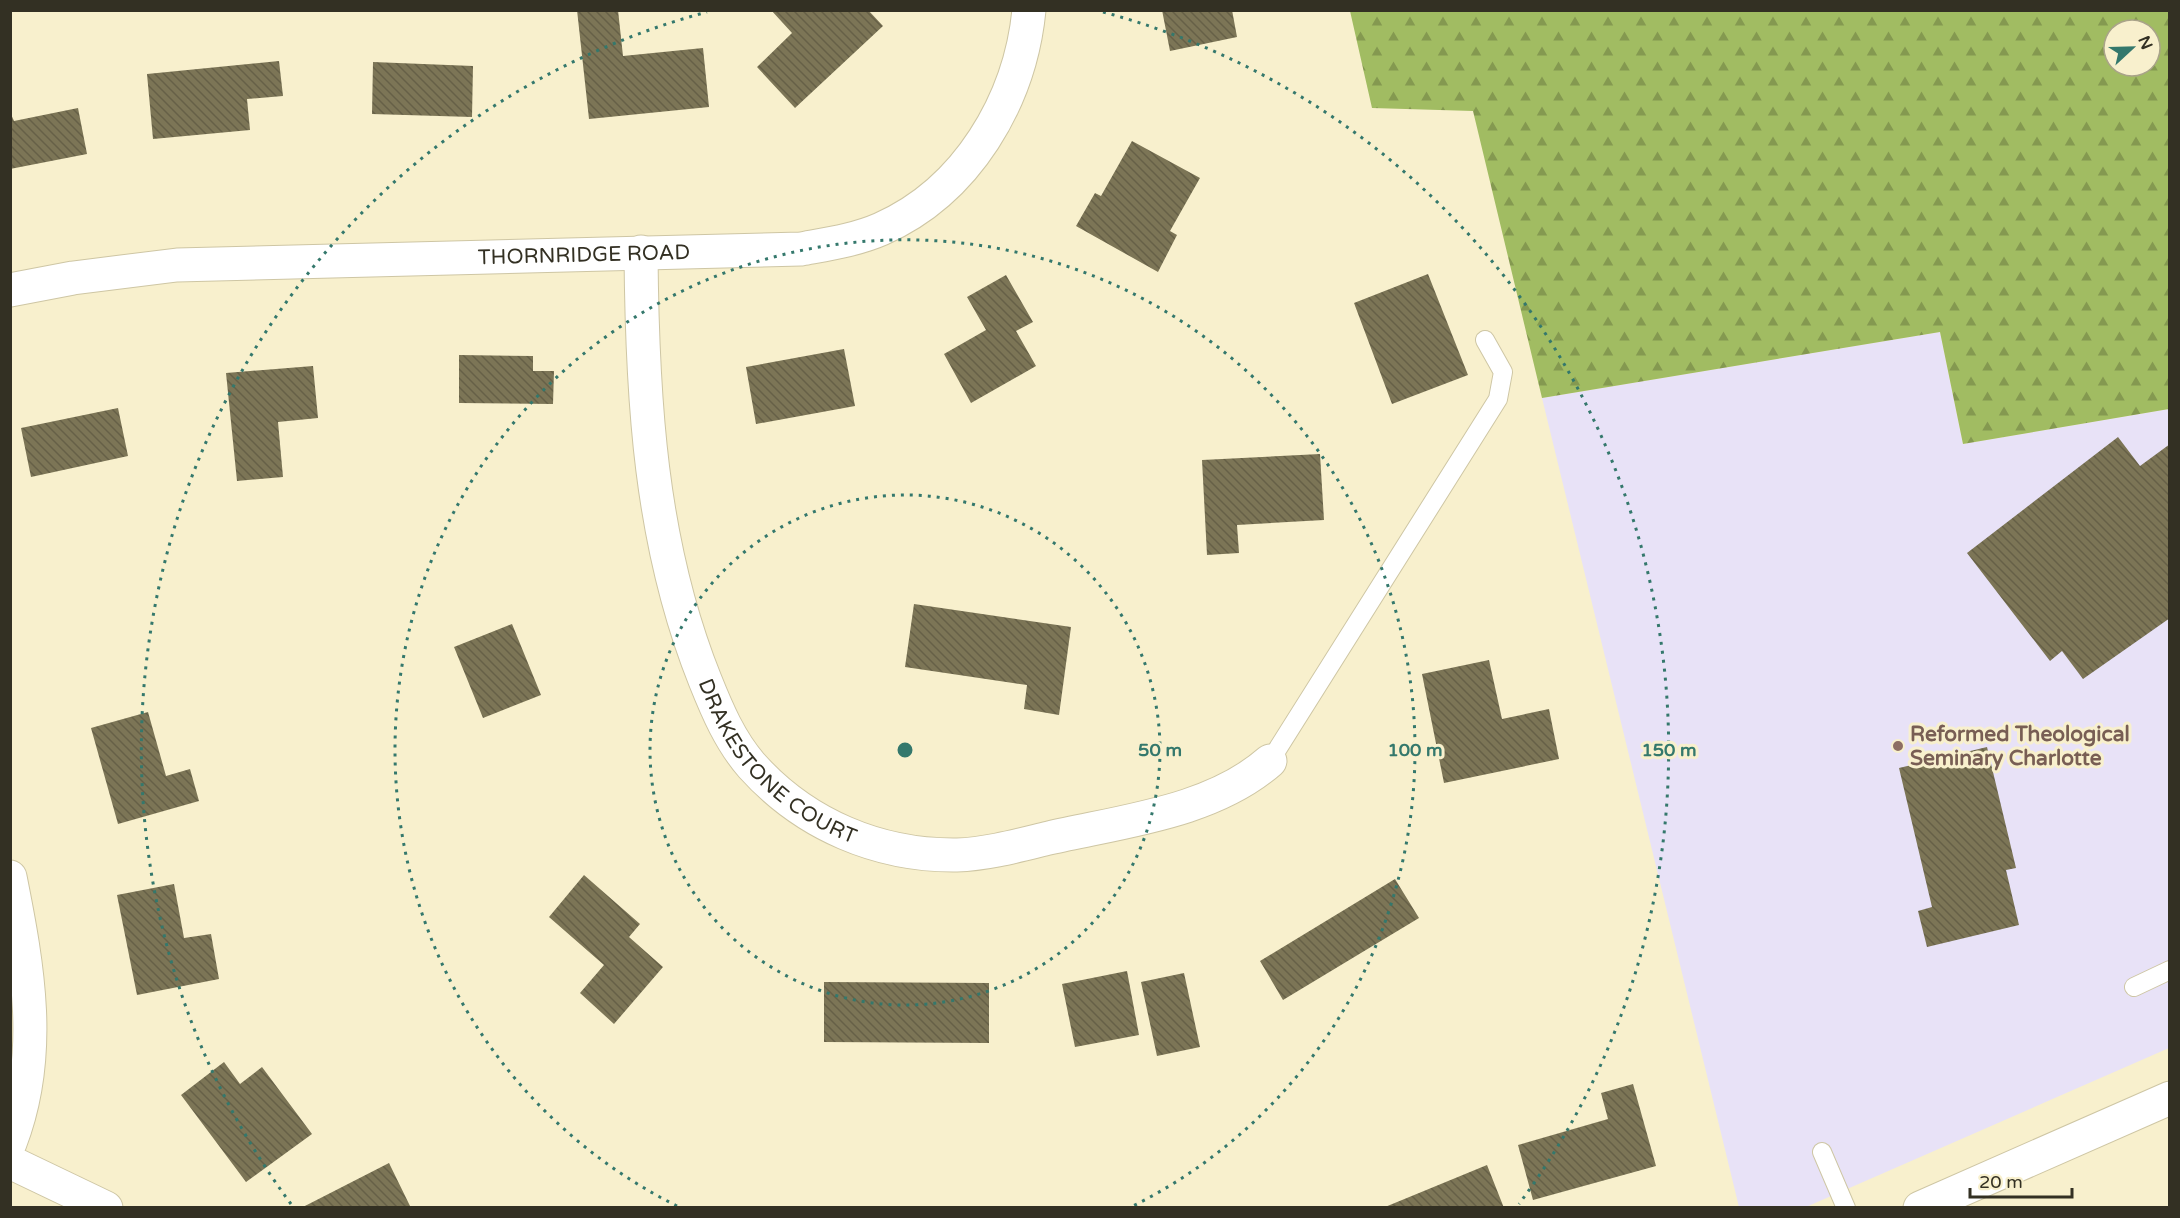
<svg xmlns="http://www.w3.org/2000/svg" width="2180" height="1218" font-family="'Varela Round',sans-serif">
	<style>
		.education { fill: #e8e2f7 }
		.forest { fill: url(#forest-firs); fill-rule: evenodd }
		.building { fill: url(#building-back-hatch) }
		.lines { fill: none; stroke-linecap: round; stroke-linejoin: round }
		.lane-casing { stroke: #cec6a4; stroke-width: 20 }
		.street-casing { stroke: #cec6a4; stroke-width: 35 }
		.secondary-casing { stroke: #cec6a4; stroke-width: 35 }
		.lane { stroke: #fff; stroke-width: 18 }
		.street { stroke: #fff; stroke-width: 33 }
		.secondary { stroke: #fff; stroke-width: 33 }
		.ring { fill: none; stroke: #34786c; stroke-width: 3; stroke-dasharray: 3 6 }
		.education-dot { fill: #8d6e63; stroke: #f8f0cd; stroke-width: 2 }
		.labels { text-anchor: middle; stroke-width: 6; stroke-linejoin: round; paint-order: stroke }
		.street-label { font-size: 21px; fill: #333023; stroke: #f8f0cd }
		.education-label { font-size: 21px; font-weight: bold; fill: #785e54; stroke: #f8f0cd; text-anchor: start }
		.centre { fill: #34786c; stroke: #f8f0cd; stroke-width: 3 }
		.ring-label { font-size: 18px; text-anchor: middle; font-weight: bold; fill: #34786c; stroke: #f8f0cd; stroke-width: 6; stroke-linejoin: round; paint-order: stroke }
	</style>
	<defs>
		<pattern id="forest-firs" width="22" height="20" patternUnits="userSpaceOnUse" patternTransform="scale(1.5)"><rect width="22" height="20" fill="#a1bc62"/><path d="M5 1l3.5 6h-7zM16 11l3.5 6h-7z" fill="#849950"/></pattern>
		<pattern id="building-back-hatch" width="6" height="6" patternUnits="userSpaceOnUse" patternTransform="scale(1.5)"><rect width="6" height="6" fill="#7c7556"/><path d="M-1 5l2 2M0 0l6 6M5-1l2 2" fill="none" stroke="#666047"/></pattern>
	</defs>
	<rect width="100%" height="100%" fill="#f8f0cd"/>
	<path class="education" d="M1940,332L1963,444L2169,409V1048L1806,1207H1739L1542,398Z"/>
	<path class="forest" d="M1350,11H2169V409L1963,444L1940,332L1542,398L1473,111L1372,108ZM2114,30H2150V66H2114Z"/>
	<path class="building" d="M577,10H618L623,56L703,48L709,107L589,119Z
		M771,10H868L883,26L795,108L757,67L792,33Z
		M1162,10H1232L1237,37L1170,51Z
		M279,61L283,96L247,99L250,130L153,139L147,74Z
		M373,62L473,66L472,117L372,114Z
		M78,108L87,154L10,169V112L14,121Z
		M1132,141L1200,178L1170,231L1177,235L1158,272L1076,226L1095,193L1101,196Z
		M1428,274L1468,375L1392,404L1354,303Z
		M1006,275L1033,322L1016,331L1036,366L971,403L944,354L986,330L967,297Z
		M844,349L855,406L756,424L746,367Z
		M459,355L533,356V371H554L553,404L459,403Z
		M313,366L318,418L278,422L283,477L237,481L226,373Z
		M118,408L128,456L31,477L21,428Z
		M2118,437L2140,466L2170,444V618L2083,679L2062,651L2050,661L1967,553Z
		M1320,454L1324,520L1237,525L1239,553L1207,555L1202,460Z
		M914,604L1071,627L1059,715L1024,709L1027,685L905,667Z
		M512,624L541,695L483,718L454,647Z
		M1489,660L1502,719L1549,709L1559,759L1444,783L1422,674Z
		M148,712L166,776L190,769L199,801L118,824L91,728Z
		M1987,747L2016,868L2006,870L2019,925L1927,947L1918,911L1932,907L1899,768Z
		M584,875L640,924L629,937L663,967L614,1024L580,993L604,965L549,917Z
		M1395,879L1419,918L1283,1000L1260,961Z
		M174,884L184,938L211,934L219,979L137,995L117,895Z
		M1127,971L1139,1035L1075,1047L1062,984Z
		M1184,973L1200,1047L1157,1056L1141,982Z
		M824,982L989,983V1043L824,1042Z
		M224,1062L240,1084L262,1067L312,1134L246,1182L181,1095Z
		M1633,1084L1656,1166L1533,1200L1518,1145L1608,1119L1601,1093Z
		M389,1163L411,1208H301Z
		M1487,1165L1504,1208H1385V1207Z"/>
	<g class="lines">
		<g class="lane-casing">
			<path id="lane" d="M1270,761L1498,399L1503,372L1485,340
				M2134,987L2170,970
				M1822,1152L1846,1208"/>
		</g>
		<g class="street-casing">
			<g id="street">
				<path id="s1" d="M641,252C642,397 650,543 705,680C717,710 730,741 752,766C805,825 879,856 957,855C988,854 1020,845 1049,838C1123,821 1212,812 1270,761"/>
				<path id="s2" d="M10,290L73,278L177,265L801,249C828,244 856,240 881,229C967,191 1020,101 1029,10"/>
				<path d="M10,877C28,967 44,1055 10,1143"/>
				<path d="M10,1162L106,1208"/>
			</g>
		</g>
		<g class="secondary-casing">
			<path id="secondary" d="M1920,1208L2170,1098"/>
		</g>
		<use href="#lane" class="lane"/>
		<use href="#street" class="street"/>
		<use href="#secondary" class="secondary"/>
	</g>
	<g class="ring">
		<circle cx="905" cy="750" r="255"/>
		<path d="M677 1206A510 510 0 1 1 1133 1206"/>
		<path d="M291 1204A764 764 0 0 1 707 12M1103 12A764 764 0 0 1 1519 1204"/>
	</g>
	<circle class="education-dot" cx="1898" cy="746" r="6"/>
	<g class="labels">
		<g class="street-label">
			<text dy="7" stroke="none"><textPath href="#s2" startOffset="576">THORNRIDGE ROAD</textPath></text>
			<text dy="7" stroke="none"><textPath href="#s1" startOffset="548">DRAKESTONE COURT</textPath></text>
		</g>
		<g class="education-label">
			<text x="1910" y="741">Reformed Theological<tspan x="1910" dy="24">Seminary Charlotte</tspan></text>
		</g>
	</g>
	<circle cx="905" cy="750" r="9" class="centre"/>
	<g class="ring-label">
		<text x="1160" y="756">50 m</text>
		<text x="1415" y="756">100 m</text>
		<text x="1669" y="756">150 m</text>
	</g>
	<rect width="2180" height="1218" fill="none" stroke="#333023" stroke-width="24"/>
	<g transform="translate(2132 48) rotate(68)"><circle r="28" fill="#f8f0cd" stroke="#a9a389" stroke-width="1.5"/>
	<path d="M0-4.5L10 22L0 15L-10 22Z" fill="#34786c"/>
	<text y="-9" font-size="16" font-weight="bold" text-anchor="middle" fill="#333023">N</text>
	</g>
	<path d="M1970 1188v9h102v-9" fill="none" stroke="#333023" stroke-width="3"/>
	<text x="1979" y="1188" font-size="18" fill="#333023" stroke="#f8f0cd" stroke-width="4.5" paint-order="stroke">20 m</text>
</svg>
